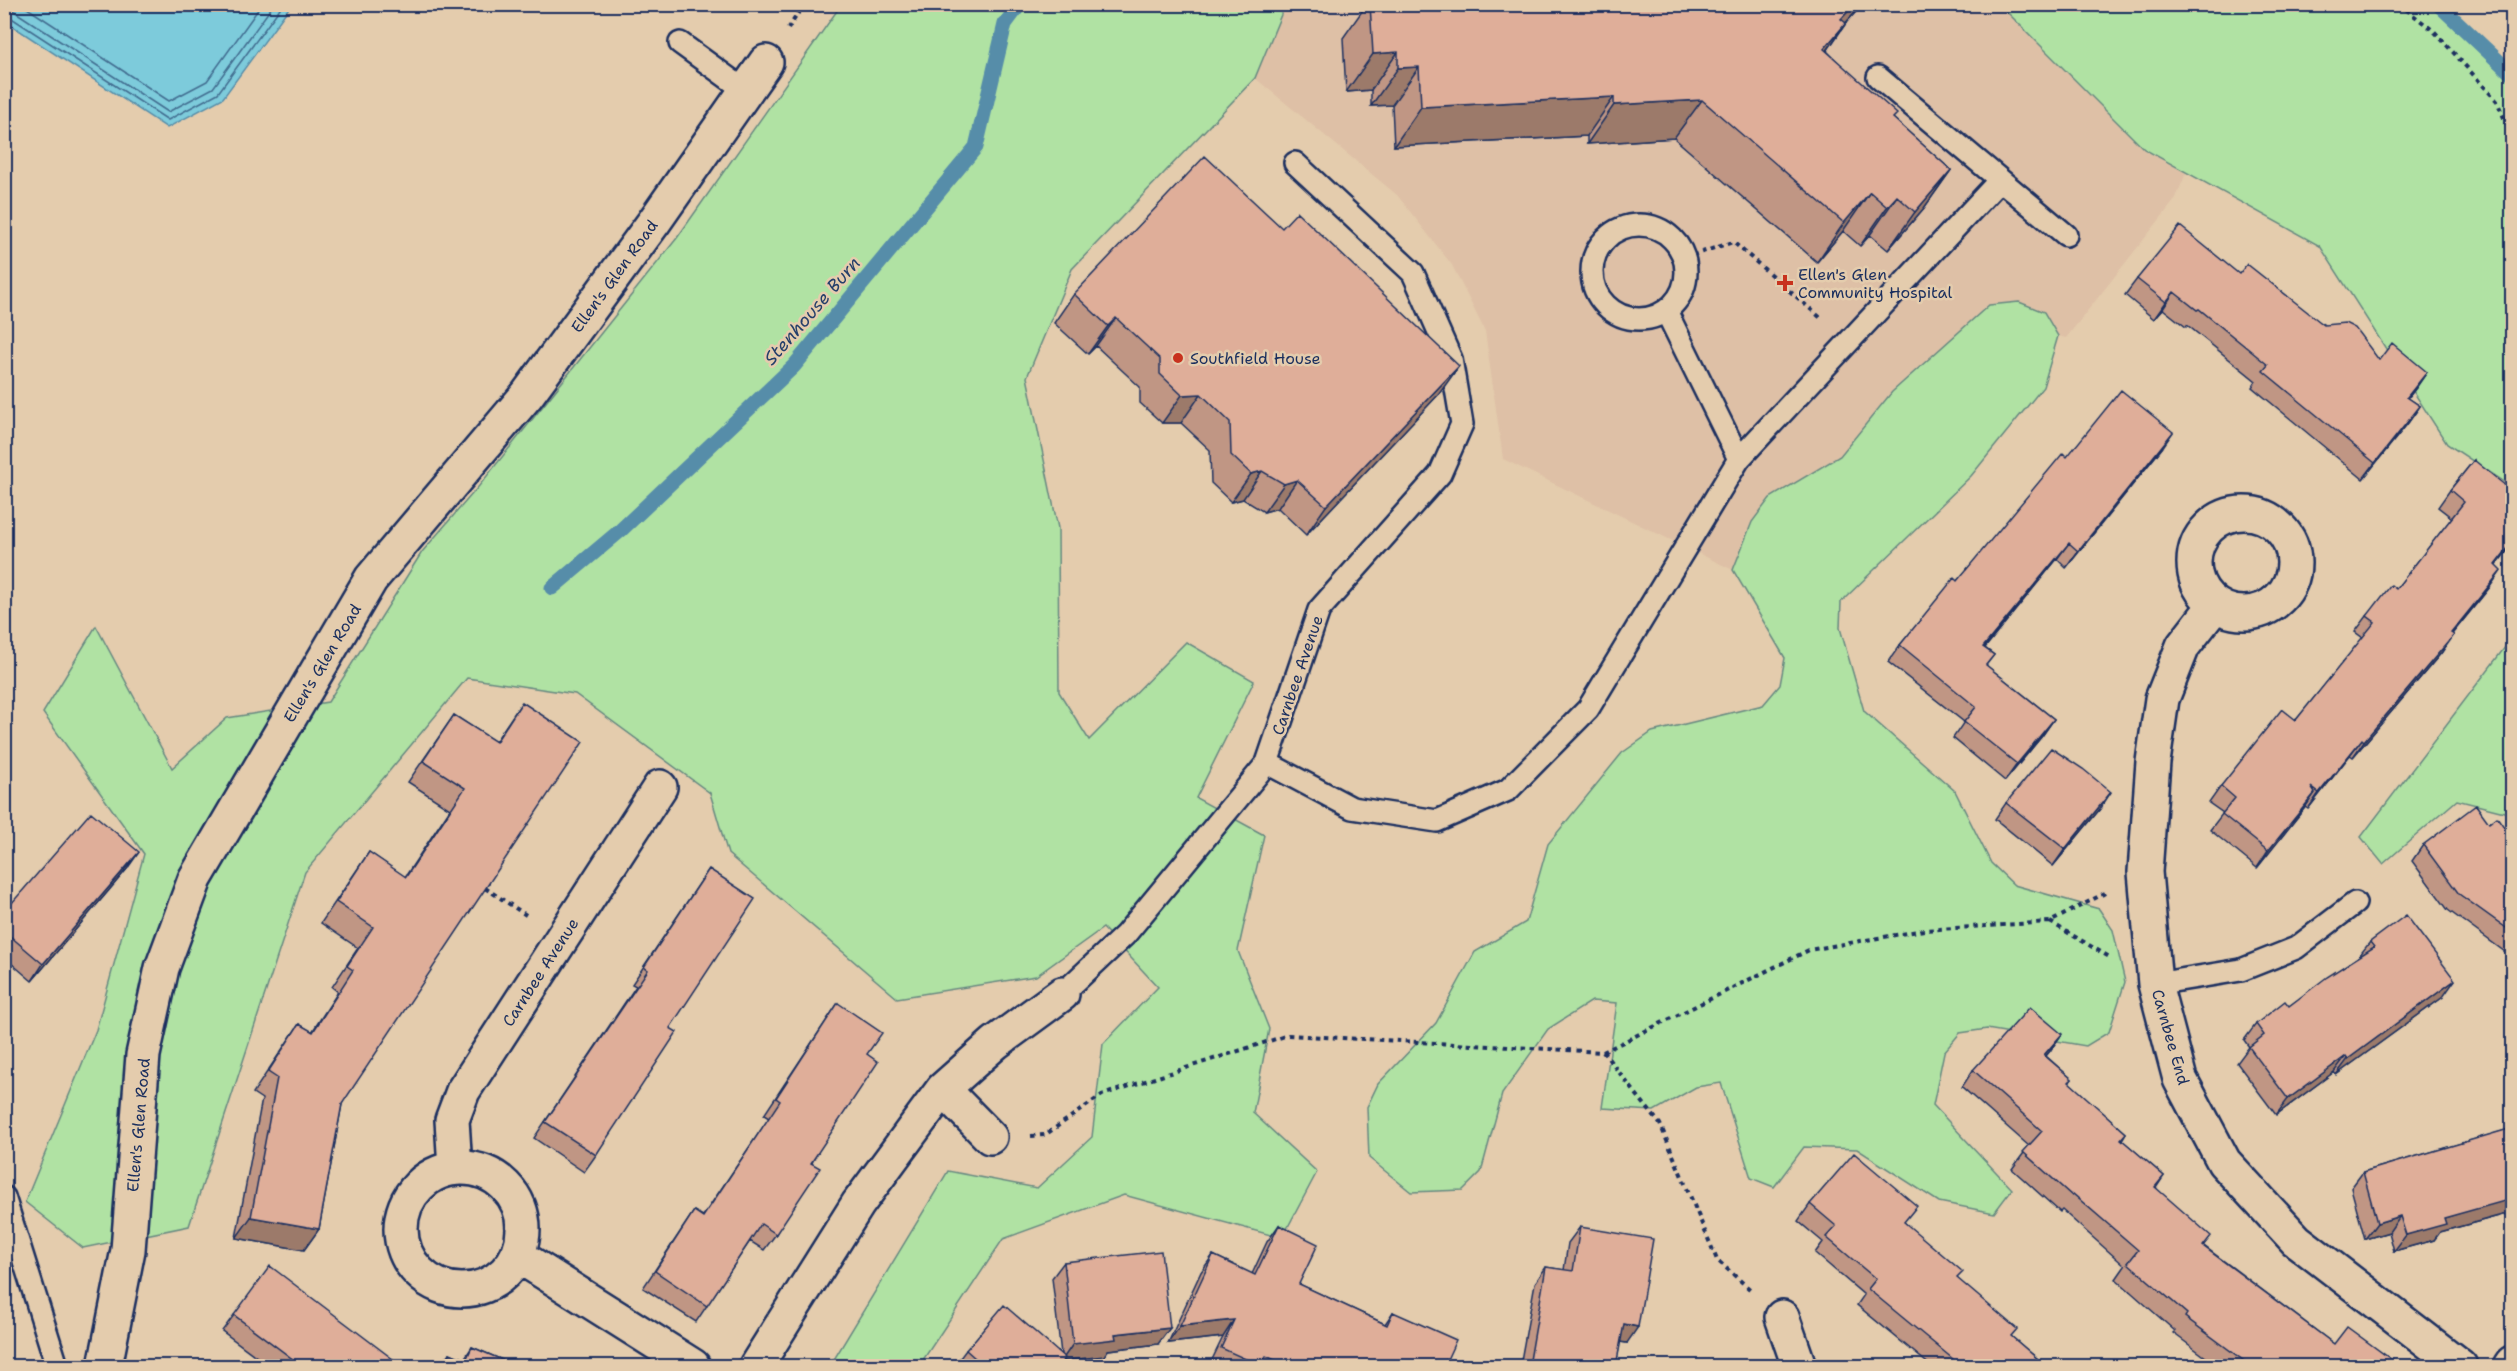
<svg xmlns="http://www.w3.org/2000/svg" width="2517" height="1371" font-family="'Shantell Sans',sans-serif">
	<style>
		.built { fill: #dec0a6 }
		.green { fill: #b0e2a3; stroke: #668880; stroke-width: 1.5 }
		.water { fill: #7dcbdb; stroke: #568da9; stroke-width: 1.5 }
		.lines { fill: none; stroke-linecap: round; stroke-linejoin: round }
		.shore { stroke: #426d90; stroke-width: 1.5 }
		.stream { stroke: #568da9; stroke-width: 15 }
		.lane-casing { stroke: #1b2f5e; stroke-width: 26 }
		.street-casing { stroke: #1b2f5e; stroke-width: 38 }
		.path { stroke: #1b2f5e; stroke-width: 4; stroke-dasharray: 4.5 4.5; stroke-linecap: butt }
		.lane { stroke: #e4ccad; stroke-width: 21 }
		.street { stroke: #e4ccad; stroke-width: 33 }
		.wall { fill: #c09684; stroke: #1b2f5e; stroke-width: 1.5 }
		.shaded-wall { fill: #9c7a6b; stroke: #1b2f5e; stroke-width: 1.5 }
		.building { fill: #dfae99; stroke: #1b2f5e; stroke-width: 1.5 }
		.poi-dot { fill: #c8321e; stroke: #e4ccad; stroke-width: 2 }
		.labels { text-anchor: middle; stroke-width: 5; stroke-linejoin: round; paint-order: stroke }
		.poi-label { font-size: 16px; fill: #1b2f5e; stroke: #e4ccad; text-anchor: start }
		.street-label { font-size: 16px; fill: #1b2f5e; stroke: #e4ccad }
		.water-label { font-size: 18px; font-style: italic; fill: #253f6a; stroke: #e4ccad }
	</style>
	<rect width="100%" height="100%" fill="#e4ccad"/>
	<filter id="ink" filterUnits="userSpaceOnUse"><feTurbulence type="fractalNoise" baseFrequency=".0167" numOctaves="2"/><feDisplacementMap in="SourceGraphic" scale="12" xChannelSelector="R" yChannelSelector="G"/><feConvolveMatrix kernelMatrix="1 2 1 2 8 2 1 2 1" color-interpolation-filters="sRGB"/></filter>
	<g filter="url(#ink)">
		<path class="built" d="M1285,5H2000L2144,149L2186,173L2175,200L2066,338L2058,336L2044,312L1892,392L1840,456L1770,498L1752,522L1733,570L1503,459L1485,331L1452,265L1397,195L1255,78Z"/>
		<path class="green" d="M841,5H1285L1255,78L1072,269L1027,377L1058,528L1059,692L1089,740L1186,642L1254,681L1196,798L1264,835L1238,951L1269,1029L1253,1113L1317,1172L1282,1238L1124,1195L1003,1239L919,1366H830L948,1171L1037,1188L1092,1137L1103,1044L1158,987L1103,928L1036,976L897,998L728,854L710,793L575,694L467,678L305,872L189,1226L83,1248L25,1202L96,1030L144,854L43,713L96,626L172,768L227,718L328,702L422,552L479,486L677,238Z
			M2000,5H2438L2468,33L2512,83V487L2447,444L2320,246L2144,149Z
			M2019,302L2044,312L2058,336L2043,387L1971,476L1841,602L1840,628L1864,711L1955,791L1991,863L2014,885L2099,909L2113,930L2125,982L2109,1032L2086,1046L1987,1029L1960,1033L1944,1052L1933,1105L2012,1189L1994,1213L1939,1202L1857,1149L1804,1147L1774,1187L1751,1178L1721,1083L1696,1087L1654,1111L1602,1108L1617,1003L1592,1001L1548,1029L1502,1094L1481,1172L1463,1190L1411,1192L1369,1158L1367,1107L1378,1084L1436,1023L1475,952L1526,922L1548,844L1622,753L1652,732L1763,705L1780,685L1785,658L1733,570L1752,522L1770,498L1840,456L1892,392L1989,305Z
			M2512,638V814L2457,800L2383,864L2361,837Z"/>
		<path class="water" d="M4,5L5,4L291,5L223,98L167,128L5,21Z"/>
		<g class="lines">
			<path class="shore" d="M21,4L169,101L207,81L262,4
				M4,8L14,11L168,112L213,88L274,4
				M4,16L10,17L168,120L218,93L283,4"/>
			<path class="stream" d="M2438,4L2512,74
				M552,588L621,530L794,366L976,147L1005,24L1020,4"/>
			<g class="lane-casing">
				<path id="lane" d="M680,43L746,91
					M1878,77L2066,235
					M1592 272a47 47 0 1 1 94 0a47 47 0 1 1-94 0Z
					M1666,311L1739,459
					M1267,763L1352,808L1437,821L1508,790L1588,709L1739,459L2000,180
					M2155,984L2241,970L2296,948L2355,903
					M1062,994L1125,935L1267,763L1319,610L1440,474L1462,424L1451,359L1413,273L1295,163
					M4,1197L57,1366"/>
			</g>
			<g class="street-casing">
				<path id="street" d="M2194 563a50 50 0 1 1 100 0a50 50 0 1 1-100 0Z
					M2215,605L2183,646L2162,699L2153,762L2145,872L2155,984L2180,1079L2224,1162L2296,1240L2460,1366
					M943,1089L990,1137
					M455,1168L452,1120L463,1091L660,787
					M401 1229a61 61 0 1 1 122 0a61 61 0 1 1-122 0Z
					M517,1255L693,1366
					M1782,1317L1799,1366
					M105,1366L128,1250L143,1055L162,968L195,879L371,579L527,395L654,222L766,62
					M756,1366L858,1204L943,1089L995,1043L1062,994
					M2510,1366L2512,1363"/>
			</g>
			<path class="path" d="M2399,4L2434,31L2497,101L2512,137
				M788,29L804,4
				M1684,258L1733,242L1822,319
				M485,888L526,915
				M2050,922L2111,958
				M1603,1052L1809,950L1924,930L2050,922L2105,893
				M1031,1136L1045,1135L1102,1095L1288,1035L1603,1052L1660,1124L1717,1260L1752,1291"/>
			<use href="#lane" class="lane"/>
			<use href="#street" class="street"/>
		</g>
		<path class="wall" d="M1367,4H1863L1846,23L1827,51L1894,119L1951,170L1924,208L1888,250L1870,235L1860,246L1843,231L1817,262L1674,138L1587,144V136L1394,146L1392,105L1371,106V90L1346,92L1343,38Z
			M2239,274L2324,325L2379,360L2427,372L2408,398L2420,406L2408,423L2363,479L2252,387L2256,381L2187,325L2186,327L2163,309L2154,319L2125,295L2137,279Z
			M1074,294L1439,394L1306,535L1278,508L1264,512L1243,499L1231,502L1211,483L1210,450L1181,423H1162L1140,403V387L1096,346L1088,354L1054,323Z
			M2162,448L2066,568L2057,559L1985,648L1994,655L1986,665L2054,719L2042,736L2005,781L1953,738L1964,722L1888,662L1900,645L2067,457Z
			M2474,460L2496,566L2490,587L2452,634L2442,652L2353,757L2350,755L2308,809L2305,807L2257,868L2210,830L2223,813L2209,803L2221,786L2296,720L2363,638L2355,632L2367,616L2396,589L2452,518L2438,507L2450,490Z
			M522,702L342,1104L319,1229L304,1250L236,1238L262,1099L253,1093L299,1024L312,1032L338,992L332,987L358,948L321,923L369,852L405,877L450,809L408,782L454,715L495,742Z
			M2006,803L2100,809L2053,866L1995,819Z
			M2489,823L2512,838V957L2448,910L2412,861L2423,845Z
			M127,869L32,981L4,957V912Z
			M709,869L670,1028L596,1155L584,1172L534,1138L636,986L632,984Z
			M2370,942L2443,997L2336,1075L2334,1072L2276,1115L2237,1063L2249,1047L2244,1040L2256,1024L2289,1006L2359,956Z
			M838,1003L867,1054L776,1234L764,1250L750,1241L696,1322L643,1288L694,1211L703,1216L769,1118L764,1115Z
			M2050,1051L2046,1056L2072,1079L2069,1083L2126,1133L2122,1140L2164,1176L2156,1188L2204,1246L2334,1344L2394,1366H2218L2173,1333L2175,1331L2116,1279L2125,1266L2062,1210L2060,1212L2012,1169L2029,1146L1962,1087L1973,1070Z
			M2512,1122V1205L2506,1214L2440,1232L2434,1240L2394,1251L2389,1232L2365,1239L2351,1188L2363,1172L2507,1130Z
			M1810,1204L1905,1223L2012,1337L2046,1366H1931L1857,1305L1864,1295L1815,1253L1823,1242L1798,1221Z
			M1279,1225L1299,1284L1385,1324L1393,1312L1444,1366H1214L1210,1364L1223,1337L1168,1343L1201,1272L1213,1255L1252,1274L1267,1242Z
			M1580,1227L1627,1343L1620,1342L1616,1366H1520L1535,1283L1546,1267L1564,1270L1568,1243Z
			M1064,1262L1158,1344L1108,1350L1104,1356L1063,1361L1059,1366H954L966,1350L1061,1354L1052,1278Z
			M234,1315L402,1366H269L222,1331Z
			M472,1347L516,1366H441L450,1353L464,1359Z"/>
		<path class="shaded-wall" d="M1855,4H1863L1814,57L1841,19Z
			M1846,23L1819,62L1824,49Z
			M1398,52L1371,90L1346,92L1373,54Z
			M1419,67L1392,105L1371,106L1398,68Z
			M1614,97L1587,136L1394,146L1421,107Z
			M1702,100L1674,138L1587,144L1614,105Z
			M1951,170L1924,208L1888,250L1915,212Z
			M1870,192L1843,231L1817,262L1844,223Z
			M1897,196L1870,235L1860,246L1887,207Z
			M2174,292L2163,309L2154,319L2166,302Z
			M1116,318L1096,346L1088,354L1108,326Z
			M1459,366L1439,394L1306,535L1326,506Z
			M2427,372L2416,388L2396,413L2407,397Z
			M1201,394L1181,423H1162L1182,395Z
			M2420,406L2408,423L2363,479L2375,463Z
			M2173,432L2162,448L2066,568L2078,551Z
			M1262,471L1243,499L1231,502L1251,474Z
			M1297,480L1278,508L1264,512L1284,484Z
			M2069,543L2057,559L1972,663L1983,647Z
			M2512,543V545L2483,582L2495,565Z
			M2501,571L2490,587L2439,650L2451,633Z
			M2454,635L2442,652L2353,757L2364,741Z
			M2054,719L2042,736L2005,781L2017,764Z
			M2362,739L2350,755L2308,809L2319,793Z
			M2111,792L2100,809L2053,866L2065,849Z
			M2315,793L2304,809L2257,868L2268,851Z
			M139,852L127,869L32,981L43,964Z
			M2455,980L2443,997L2336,1075L2348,1059Z
			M2062,1034L2050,1051L2032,1071L2044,1055Z
			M2346,1056L2334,1072L2276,1115L2288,1099Z
			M2512,1196V1205L2506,1214L2440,1232L2434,1240L2394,1251L2406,1235L2444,1218Z
			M2400,1216L2389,1232L2365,1239L2377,1223Z
			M251,1217L319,1229L304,1250L236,1238Z
			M1234,1320L1223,1337L1168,1343L1180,1326Z
			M1624,1324L1638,1327L1627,1343L1612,1341Z
			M1170,1328L1158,1344L1108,1350L1104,1356L1063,1361L1059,1366H1058L1073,1344L1115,1334Z"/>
		<path class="building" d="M1370,4H1855L1841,19L1846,23L1824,49L1897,114L1893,118L1951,170L1915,212L1897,196L1887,207L1870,192L1844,223L1702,100L1614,105V97L1421,107L1419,67L1398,68V52L1373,54Z
			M1205,156L1282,228L1297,212L1459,366L1326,506L1297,480L1284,484L1262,471L1251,474L1231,455L1230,422L1201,394L1182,395L1160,374V359L1116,318L1108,326L1074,294Z
			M2180,226L2239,274L2247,264L2324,325L2345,323L2355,328L2379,360L2392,343L2427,372L2407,397L2420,406L2375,463L2263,371L2268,365L2199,309L2197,310L2174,292L2166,302L2137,279Z
			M2121,390L2173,432L2078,551L2069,543L1983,647L1994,655L1986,665L2054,719L2017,764L1964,722L1976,707L1900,645L1954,578L1957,581L2063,453L2067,457Z
			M2474,460L2512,491V543L2495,565L2501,571L2451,633L2454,635L2364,741L2362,739L2319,793L2311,787L2315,793L2268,851L2222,814L2235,798L2221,786L2282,709L2296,720L2375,622L2367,616L2391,585L2396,589L2464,502L2450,490Z
			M522,702L583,742L342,1104L319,1229L251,1217L277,1078L268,1072L299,1024L313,1032L353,970L347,966L373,927L336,902L369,852L406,877L465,788L423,761L454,715L496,742Z
			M2051,748L2083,769L2111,792L2065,849L2006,803Z
			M2476,805L2489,823L2497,817L2512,838V932L2459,894L2423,845Z
			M91,812L139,852L43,964L4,931V912Z
			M709,869L755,899L670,1028L677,1032L596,1155L545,1122L648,970L644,967Z
			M2406,915L2455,980L2348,1059L2346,1056L2288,1099L2249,1047L2264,1035L2256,1024L2285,1001L2289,1006L2327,977L2374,947L2370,942Z
			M838,1003L882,1033L867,1054L878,1062L811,1163L820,1168L776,1234L761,1224L707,1306L655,1271L694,1211L703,1217L780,1101L776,1098Z
			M2030,1007L2062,1034L2044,1055L2072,1079L2069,1082L2126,1133L2121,1139L2164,1176L2155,1187L2211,1236L2203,1246L2334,1344L2347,1327L2396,1363L2394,1366H2251L2185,1317L2187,1314L2128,1263L2138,1250L2073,1194L2071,1195L2023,1152L2042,1131L1973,1070Z
			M2512,1128V1199L2444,1218L2446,1224L2406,1235L2400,1216L2377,1223L2363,1172Z
			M1854,1153L1917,1206L1904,1222L1963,1272L1957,1278L2017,1329L2011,1336L2046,1366H1947L1953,1359L1868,1289L1876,1279L1826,1237L1836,1226L1810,1204Z
			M1279,1225L1318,1244L1299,1284L1387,1325L1393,1312L1456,1340L1444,1366H1288L1266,1356L1261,1366L1221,1348L1234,1320L1180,1326L1213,1255L1255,1275Z
			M1580,1227L1653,1239L1638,1327L1624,1324L1616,1366H1529L1546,1267L1573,1271Z
			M1161,1251L1170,1328L1115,1334L1116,1339L1073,1344L1064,1262Z
			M270,1266L402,1366H302L234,1315Z
			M1004,1305L1065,1358L1058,1366H984L966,1350Z
			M472,1347L516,1366H445L450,1353L466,1360Z"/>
	</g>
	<g class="poi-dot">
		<path d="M1782 274h6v6h6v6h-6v6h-6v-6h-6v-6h6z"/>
		<circle cx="1178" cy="358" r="6"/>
	</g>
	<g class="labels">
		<g class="poi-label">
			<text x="1798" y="280">Ellen's Glen<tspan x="1798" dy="18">Community Hospital</tspan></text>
			<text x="1190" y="364">Southfield House</text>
		</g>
		<g class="street-label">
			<text transform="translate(614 276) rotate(-54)" y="6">Ellen's Glen Road</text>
			<text transform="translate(322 663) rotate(-59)" y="6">Ellen's Glen Road</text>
			<text transform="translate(1297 675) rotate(-71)" y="6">Carnbee Avenue</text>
			<text transform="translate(540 972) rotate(-57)" y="6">Carnbee Avenue</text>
			<text transform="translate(2171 1037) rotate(74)" y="6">Carnbee End</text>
			<text transform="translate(138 1125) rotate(-85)" y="6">Ellen's Glen Road</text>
		</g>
		<g class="water-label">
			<text transform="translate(812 311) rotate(-49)" y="6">Stenhouse Burn</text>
		</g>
	</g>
	<rect width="2517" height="1371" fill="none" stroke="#e4ccad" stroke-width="24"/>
	<rect x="12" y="12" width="2493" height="1347" fill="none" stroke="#1b2f5e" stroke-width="2" filter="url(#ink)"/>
</svg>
